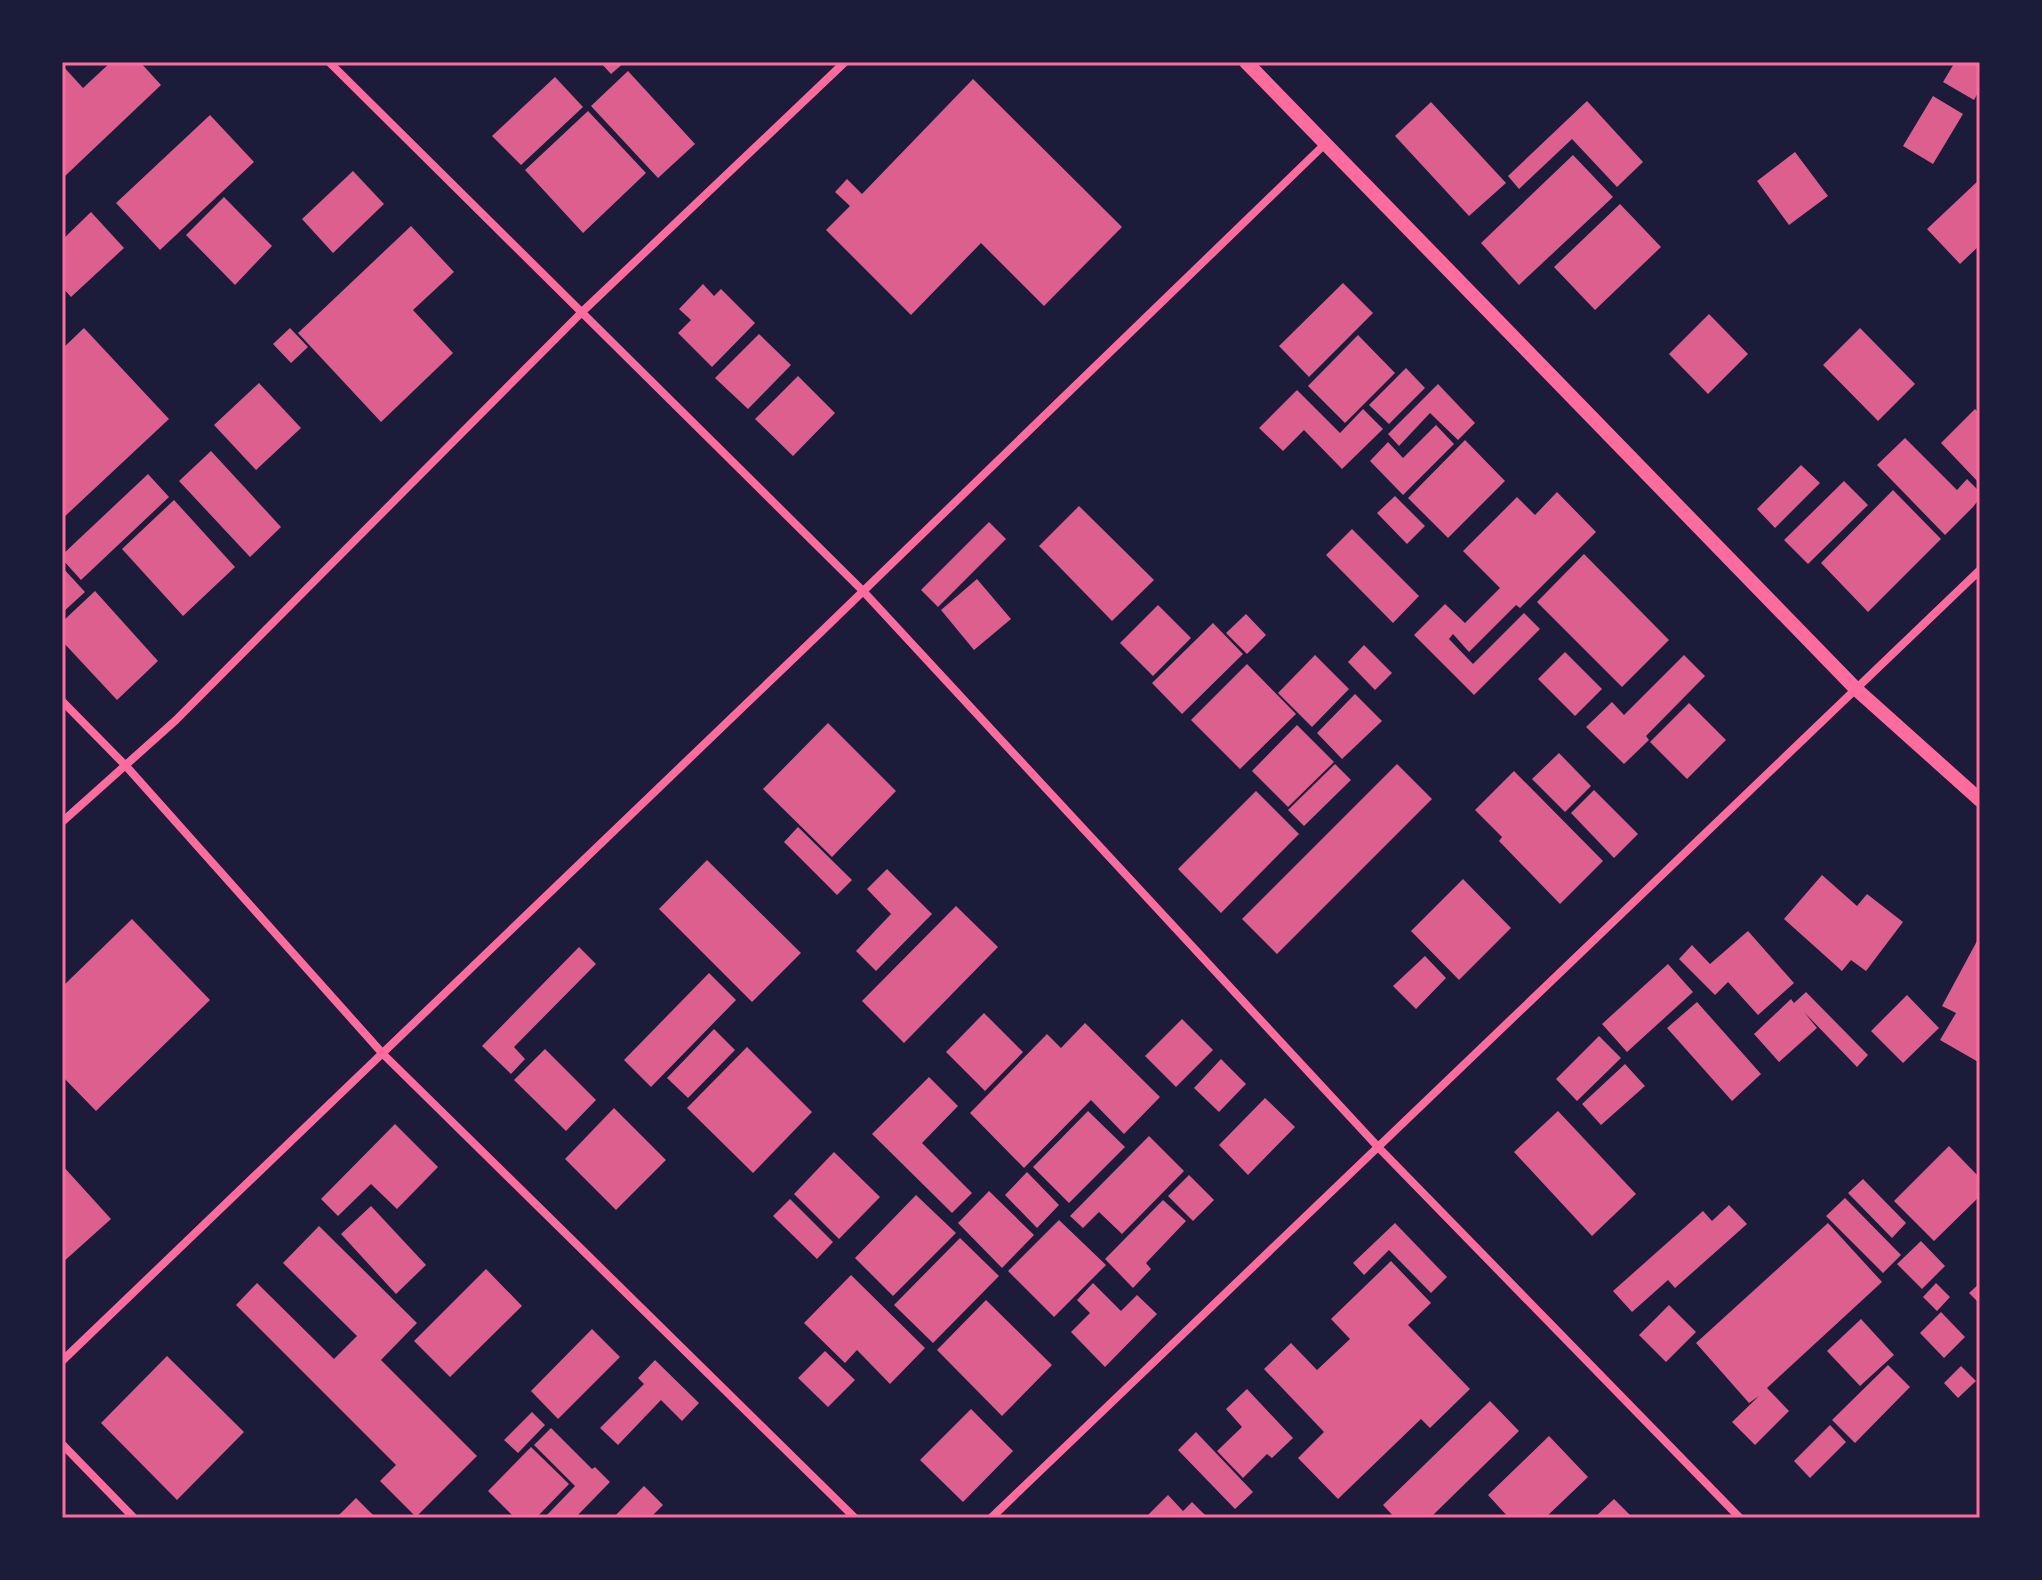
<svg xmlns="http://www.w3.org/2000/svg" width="2042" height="1580" font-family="Signika,sans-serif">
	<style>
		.building { fill: #dd5f8e }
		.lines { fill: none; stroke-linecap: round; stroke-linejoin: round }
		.minor { stroke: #ff6b9d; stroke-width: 8 }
		.tertiary { stroke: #ff6b9d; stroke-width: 14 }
		.neatline { fill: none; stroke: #ff6b9d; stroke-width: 3 }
	</style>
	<rect width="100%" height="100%" fill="#1b1b3a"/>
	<path class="building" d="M111,62H140L161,85L64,177L62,174V65L83,88Z
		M600,62H625L611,74Z
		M1955,62H1980V89L1974,100L1943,82Z
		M628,71L695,144L658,178L591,106Z
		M555,77L583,107L521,165L492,136Z
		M973,79L1122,227L1044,306L981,243L911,315L826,230L850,206L835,192L847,179L862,194Z
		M1933,96L1963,114L1933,164L1903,146Z
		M1587,101L1643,162L1617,187L1572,139L1519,189L1508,176Z
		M1431,102L1506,183L1469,216L1395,136Z
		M588,111L646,173L583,233L525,170Z
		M210,115L254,162L160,250L116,203Z
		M1795,152L1828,196L1789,225L1757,181Z
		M1573,155L1613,197L1519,285L1481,243Z
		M353,171L384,204L333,253L302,219Z
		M1980,179V245L1960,264L1927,229Z
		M224,197L272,246L235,285L186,235Z
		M1620,204L1661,247L1595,310L1554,267Z
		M91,212L124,248L71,297L62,287V240Z
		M411,226L454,272L413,310L453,353L381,422L298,333Z
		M1343,283L1373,313L1309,377L1279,346Z
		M703,284L714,296L721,289L755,323L712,367L678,333L691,320L679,309Z
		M1709,314L1748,354L1708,394L1669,354Z
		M84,328L169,419L62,519V349Z
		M290,328L308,347L291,363L273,344Z
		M1860,328L1915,384L1878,421L1823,365Z
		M759,334L791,365L748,409L715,378Z
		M1358,335L1395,373L1345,423L1308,386Z
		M1406,368L1425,388L1389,424L1369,405Z
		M798,376L835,413L793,456L755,419Z
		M259,383L301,428L256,470L214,425Z
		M1438,384L1475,423L1458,440L1430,413L1399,446L1388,434Z
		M1297,390L1340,433L1363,409L1383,429L1342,469L1304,430L1283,451L1259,428Z
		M1975,409L1980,414V484L1941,443Z
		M1436,425L1454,444L1403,495L1370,461L1388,442L1403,458Z
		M1905,438L1957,490L1967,479L1980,492V498L1973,507L1945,535L1877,465Z
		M1465,440L1505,481L1448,538L1408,498Z
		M211,451L281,527L250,557L179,481Z
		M1801,465L1820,483L1775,528L1757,509Z
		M148,474L169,497L81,580L62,559V555Z
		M1844,481L1868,505L1808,564L1784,540Z
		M1893,490L1941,539L1868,612L1821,563Z
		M1557,492L1596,532L1520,608L1516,605L1469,652L1453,634L1449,639L1473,664L1524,613L1540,629L1474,695L1414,635L1445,604L1465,623L1500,588L1463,551L1517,497L1535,515Z
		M1395,496L1425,526L1407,544L1377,513Z
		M174,500L235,567L183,616L122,549Z
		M1079,506L1154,580L1112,621L1039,546Z
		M989,522L1006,539L938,607L921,590Z
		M1352,529L1419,596L1393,623L1326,555Z
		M1584,554L1669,640L1622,687L1537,602Z
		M62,567L85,592L62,613Z
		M977,579L1011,619L974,650L941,610Z
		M95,591L158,661L117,700L62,641V622Z
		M1158,605L1191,638L1153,676L1120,643Z
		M1246,614L1266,635L1247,654L1226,633Z
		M1213,623L1243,654L1182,714L1152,683Z
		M1364,645L1392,673L1375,690L1348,662Z
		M1565,652L1602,689L1575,716L1538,679Z
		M1315,655L1349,689L1312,727L1278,693Z
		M1684,655L1705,676L1646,736L1649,740L1624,764L1586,727L1612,702L1624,715Z
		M1247,664L1296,714L1240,769L1191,720Z
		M1355,694L1382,721L1342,759L1317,733Z
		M1689,703L1726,740L1687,779L1650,742Z
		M828,723L896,791L832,857L763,789Z
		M1297,725L1334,762L1288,807L1252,771Z
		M1559,753L1591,786L1565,812L1532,779Z
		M1335,764L1351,780L1304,826L1288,810Z
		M1397,764L1432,799L1277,954L1242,919Z
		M1514,771L1603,861L1560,904L1499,841L1502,837L1475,810Z
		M1594,790L1638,834L1614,858L1571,813Z
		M1256,791L1299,834L1221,913L1178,869Z
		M798,827L852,880L837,895L784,842Z
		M707,860L801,953L752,1002L659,909Z
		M887,869L932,914L876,971L856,951L891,914L867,889Z
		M1822,875L1857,906L1867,894L1903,922L1866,971L1851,960L1842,971L1784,919Z
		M1463,879L1511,928L1459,980L1411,931Z
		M956,906L998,947L904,1043L862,1001Z
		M132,919L210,1000L96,1111L62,1076V987Z
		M1748,931L1794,983L1758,1015L1728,982L1715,995L1679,959L1692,945L1710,964Z
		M1977,941L1980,942V1063L1940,1040L1956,1013L1942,1006Z
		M579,947L596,964L514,1047L525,1059L511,1074L482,1046Z
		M1425,956L1446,978L1416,1009L1393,986Z
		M1668,964L1693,992L1627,1052L1602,1024Z
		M709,973L736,1000L651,1087L624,1060Z
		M1806,992L1868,1055L1857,1067L1804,1012L1817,1028L1779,1062L1754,1034L1791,999L1794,1003Z
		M1907,995L1939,1028L1903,1063L1871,1031Z
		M1697,1002L1761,1074L1732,1101L1667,1028Z
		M984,1013L1023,1052L985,1091L946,1052Z
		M1182,1019L1213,1050L1176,1087L1145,1056Z
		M1085,1023L1160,1097L1124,1134L1091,1100L1024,1168L970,1113L1047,1034L1061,1048Z
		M714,1029L735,1050L688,1098L667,1078Z
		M1599,1036L1621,1058L1577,1101L1556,1079Z
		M747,1047L812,1112L753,1173L687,1108Z
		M545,1049L596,1100L566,1131L514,1080Z
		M1221,1059L1246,1084L1219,1112L1194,1088Z
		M1625,1064L1645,1086L1601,1125L1582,1104Z
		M929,1077L958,1106L922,1143L972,1193L952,1213L872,1134Z
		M1265,1098L1295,1127L1248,1175L1219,1145Z
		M614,1108L666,1160L616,1210L565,1159Z
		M1088,1111L1125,1147L1069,1203L1033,1167Z
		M1558,1111L1636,1194L1592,1236L1514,1152Z
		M395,1124L438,1167L397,1209L371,1184L338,1216L321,1199Z
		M1149,1136L1184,1171L1122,1234L1099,1212L1083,1228L1070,1216Z
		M1949,1146L1980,1178V1196L1934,1241L1894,1201Z
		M834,1152L880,1197L839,1239L794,1194Z
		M62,1165L111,1219L62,1263Z
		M1027,1172L1059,1205L1037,1228L1005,1195Z
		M1189,1175L1214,1200L1193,1221L1168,1196Z
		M1863,1179L1906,1223L1892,1238L1848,1193Z
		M989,1191L1034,1235L1002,1268L958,1223Z
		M916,1195L956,1233L893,1296L855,1258Z
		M1845,1198L1901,1255L1883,1273L1826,1216Z
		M790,1199L833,1242L817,1259L773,1216Z
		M1163,1200L1186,1221L1146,1263L1151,1269L1133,1288L1105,1259Z
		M1729,1205L1747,1224L1675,1288L1668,1280L1632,1312L1613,1291L1703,1211L1712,1221Z
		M371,1206L426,1265L396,1294L341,1234Z
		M1059,1220L1106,1265L1054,1317L1008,1271Z
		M1395,1223L1447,1277L1431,1293L1389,1250L1364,1275L1353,1263Z
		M1828,1223L1882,1282L1767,1388L1789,1411L1755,1445L1732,1422L1759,1396L1749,1403L1696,1343Z
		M319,1226L417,1323L381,1360L477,1456L416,1517L380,1481L396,1465L236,1305L257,1283L334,1359L357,1336L283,1263Z
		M960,1238L999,1276L933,1343L894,1305Z
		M1921,1241L1945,1266L1922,1289L1897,1264Z
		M1391,1261L1431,1303L1408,1325L1470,1389L1430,1428L1421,1419L1338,1499L1298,1458L1324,1432L1264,1369L1291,1343L1317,1370L1350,1339L1331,1319Z
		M486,1269L522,1306L450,1377L414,1341Z
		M851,1275L925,1348L890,1384L857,1350L845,1363L804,1323Z
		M1093,1283L1121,1311L1137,1295L1157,1314L1105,1367L1071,1332L1090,1313L1077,1300Z
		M1936,1283L1950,1297L1937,1311L1923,1297Z
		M1980,1283V1304L1969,1293Z
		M986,1300L1052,1365L1002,1416L937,1350Z
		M1669,1305L1696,1332L1666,1362L1639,1335Z
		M1941,1312L1965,1337L1944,1358L1920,1333Z
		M1861,1319L1894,1355L1860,1386L1827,1351Z
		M592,1329L620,1357L558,1419L531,1391Z
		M825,1351L855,1380L828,1407L798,1378Z
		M167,1356L244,1432L177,1500L101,1423Z
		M655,1360L699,1403L682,1421L661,1400L618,1445L600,1428L644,1384L638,1378Z
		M1888,1365L1910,1387L1855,1443L1832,1420Z
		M1961,1366L1976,1381L1958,1398L1944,1383Z
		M1247,1389L1293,1438L1272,1458L1267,1454L1243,1478L1217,1451L1242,1427L1226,1409Z
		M1490,1401L1519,1431L1430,1518H1395L1383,1505Z
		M971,1409L1013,1451L963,1502L920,1460Z
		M532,1412L545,1425L518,1453L504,1440Z
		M1830,1425L1846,1442L1810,1478L1794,1461Z
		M551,1428L592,1469L595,1467L610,1482L575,1518H544L575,1486L534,1445Z
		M1196,1432L1253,1492L1235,1509L1178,1450Z
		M1549,1436L1588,1477L1545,1518H1509L1488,1495Z
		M531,1447L569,1484L536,1518H515L488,1491Z
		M644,1486L663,1505L650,1518H613Z
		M1168,1495L1183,1511L1192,1502L1208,1518H1145Z
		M356,1498L376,1518H336Z
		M1614,1499L1633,1518H1594Z"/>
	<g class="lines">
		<path class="minor" d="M329,62L863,591L1379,1148L1740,1518
			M62,701L126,766L383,1054L855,1518
			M62,822L176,720L582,312L845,62
			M62,1361L821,632L1326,143
			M62,1444L134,1518
			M991,1518L1980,570"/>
		<path class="tertiary" d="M1246,62L1856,689L1980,800"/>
	</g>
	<rect width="2042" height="1580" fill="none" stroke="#1b1b3a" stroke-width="128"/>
	<rect x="64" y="64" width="1914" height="1452" class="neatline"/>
</svg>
